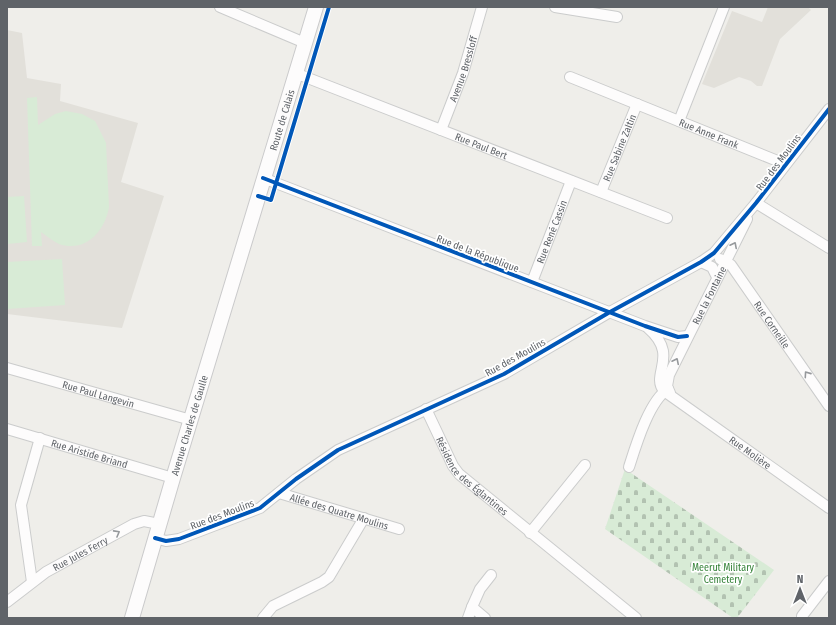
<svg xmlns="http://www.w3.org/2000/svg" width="836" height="625" font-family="'Fira Sans Condensed',sans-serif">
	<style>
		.education { fill: #e2e0da }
		.green { fill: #d8ebd6 }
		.cemetery { fill: url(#cemetery-stones) }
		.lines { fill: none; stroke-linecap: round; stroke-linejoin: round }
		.street-casing { stroke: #cbcccc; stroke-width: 12 }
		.secondary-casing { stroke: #cacacb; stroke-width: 16 }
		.street { stroke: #fdfcfc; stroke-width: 10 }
		.secondary { stroke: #fdfcfc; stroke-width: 14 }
		.cycleway-casing { stroke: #fff; stroke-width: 6 }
		.cycleway { stroke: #0057b8; stroke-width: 4 }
		.oneway { stroke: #96999c }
		.labels { text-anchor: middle; stroke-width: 3.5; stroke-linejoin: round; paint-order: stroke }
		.street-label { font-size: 10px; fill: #5f6368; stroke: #fff }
		.park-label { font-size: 10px; fill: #348238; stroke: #fff }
	</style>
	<defs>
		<pattern id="cemetery-stones" width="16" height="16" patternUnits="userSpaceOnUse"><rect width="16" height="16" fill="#d8ebd6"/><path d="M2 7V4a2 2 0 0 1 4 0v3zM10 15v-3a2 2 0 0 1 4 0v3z" fill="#b2c2b1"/></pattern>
	</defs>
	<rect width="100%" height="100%" fill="#efeeea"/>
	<path class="education" d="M768,7H808L811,10L780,39L762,86H757L751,81L739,77L714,88L702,84L732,11L762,22Z
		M7,30L22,33L27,78L61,84L60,101L138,123L121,182L164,196L122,328L7,314Z"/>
	<path class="green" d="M37,97L38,125L55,114L66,111L82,114L95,121L106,143L109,207C105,231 86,253 59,244C53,241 47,236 41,232L42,246H32L27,98Z
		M24,196L27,242L7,244V197Z
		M62,259L65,305L7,309V262Z"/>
	<path class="cemetery" d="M625,469L774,570L737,618H733L605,529Z"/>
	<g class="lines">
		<g class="street-casing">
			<g id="street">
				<path d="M220,7L305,43"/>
				<path d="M555,7L617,17"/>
				<path id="s1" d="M295,73L667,218"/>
				<path id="s2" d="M570,77L785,164"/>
				<path d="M679,121L724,7"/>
				<path id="s3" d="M441,130L463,73L482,7"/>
				<path d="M263,178L645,326L678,337L687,336"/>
				<path id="s4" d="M601,192L637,104"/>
				<path d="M756,203L829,248"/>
				<path id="s5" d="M720,259L731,265L829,406"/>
				<path d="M701,262L712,267L717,277"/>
				<path id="s6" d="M532,282L571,181"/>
				<path id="s7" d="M648,328C680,356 650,374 664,391L829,508"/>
				<path id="s8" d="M7,368L191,420"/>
				<path id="s9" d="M670,393L667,386L669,375L747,219"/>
				<path id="s10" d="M426,409L453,466L459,474L636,618"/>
				<path id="s11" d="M7,429L173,478"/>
				<path d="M629,467C636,445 649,401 668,389"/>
				<path id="s12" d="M279,493L399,529"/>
				<path d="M530,533L585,465"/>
				<path d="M155,538L166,541L179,539L260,508L296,479L338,450L504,374L610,312L701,262L714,253L756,203L829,109"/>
				<path d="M32,582L21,505L40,438"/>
				<path id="s13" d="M7,602L46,572L134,524L144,521L159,524"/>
				<path d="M472,607L480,589L491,575"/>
				<path d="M802,616L829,581"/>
				<path d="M263,618L273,606L322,582L329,577L364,518"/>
				<path d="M468,618L472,607L485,618"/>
			</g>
		</g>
		<g class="secondary-casing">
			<g id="secondary">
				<path id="s14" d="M132,618L173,478L316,7"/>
			</g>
		</g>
		<use href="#street" class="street"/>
		<use href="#secondary" class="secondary"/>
		<g class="cycleway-casing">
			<path id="cycleway" d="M263,178L645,326L678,337L687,336
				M258,196L271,200L329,7
				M155,538L166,541L179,539L260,508L296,479L338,450L504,374L610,312L701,262L714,253L756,203L829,109"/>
		</g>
		<use href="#cycleway" class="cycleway"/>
	</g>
	<defs><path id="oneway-chevron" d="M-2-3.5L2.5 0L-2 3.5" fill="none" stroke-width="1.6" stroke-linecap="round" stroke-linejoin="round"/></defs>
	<g class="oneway">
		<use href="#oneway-chevron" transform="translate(734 245) rotate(-63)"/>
		<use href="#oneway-chevron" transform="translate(676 361) rotate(-64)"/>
		<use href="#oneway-chevron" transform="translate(807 374) rotate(-125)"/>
		<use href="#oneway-chevron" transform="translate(117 533) rotate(-29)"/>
	</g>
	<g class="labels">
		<g class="street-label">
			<text dy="4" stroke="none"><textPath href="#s3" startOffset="65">Avenue Bressloff</textPath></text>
			<text dy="4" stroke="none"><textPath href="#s14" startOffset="520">Route de Calais</textPath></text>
			<text dy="4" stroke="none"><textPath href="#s2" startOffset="150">Rue Anne Frank</textPath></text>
			<text dy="4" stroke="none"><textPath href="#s1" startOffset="200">Rue Paul Bert</textPath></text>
			<text dy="4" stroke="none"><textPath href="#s4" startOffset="48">Rue Sabine Zaltin</textPath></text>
			<text transform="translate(778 162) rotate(-53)" y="4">Rue des Moulins</text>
			<text dy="4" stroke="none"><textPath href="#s6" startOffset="54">Rue René Cassin</textPath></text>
			<text transform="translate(478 253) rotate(21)" y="4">Rue de la République</text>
			<text dy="4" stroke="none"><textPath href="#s9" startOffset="108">Rue la Fontaine</textPath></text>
			<text dy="4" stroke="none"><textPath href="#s5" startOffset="85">Rue Corneille</textPath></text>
			<text transform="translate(515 357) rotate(-29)" y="4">Rue des Moulins</text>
			<text dy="4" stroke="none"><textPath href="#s8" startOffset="95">Rue Paul Langevin</textPath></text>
			<text dy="4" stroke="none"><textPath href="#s14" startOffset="201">Avenue Charles de Gaulle</textPath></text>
			<text dy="4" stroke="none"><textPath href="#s7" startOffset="175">Rue Molière</textPath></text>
			<text dy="4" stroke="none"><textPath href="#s11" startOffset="86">Rue Aristide Briand</textPath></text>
			<text dy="4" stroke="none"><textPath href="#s10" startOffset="83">Résidence des Églantines</textPath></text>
			<text dy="4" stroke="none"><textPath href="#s12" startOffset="63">Allée des Quatre Moulins</textPath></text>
			<text transform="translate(222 514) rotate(-21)" y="4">Rue des Moulins</text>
			<text dy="4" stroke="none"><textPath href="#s13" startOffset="88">Rue Jules Ferry</textPath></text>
		</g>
		<g class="park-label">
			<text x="723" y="571">Meerut Military<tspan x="723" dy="12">Cemetery</tspan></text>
		</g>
	</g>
	<rect width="836" height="625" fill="none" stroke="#5f6368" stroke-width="16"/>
	<g transform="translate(800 589)" stroke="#ffffff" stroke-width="3" paint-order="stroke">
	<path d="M0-3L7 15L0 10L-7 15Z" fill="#5f6368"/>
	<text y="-6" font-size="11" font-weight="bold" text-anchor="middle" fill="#5f6368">N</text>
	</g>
</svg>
